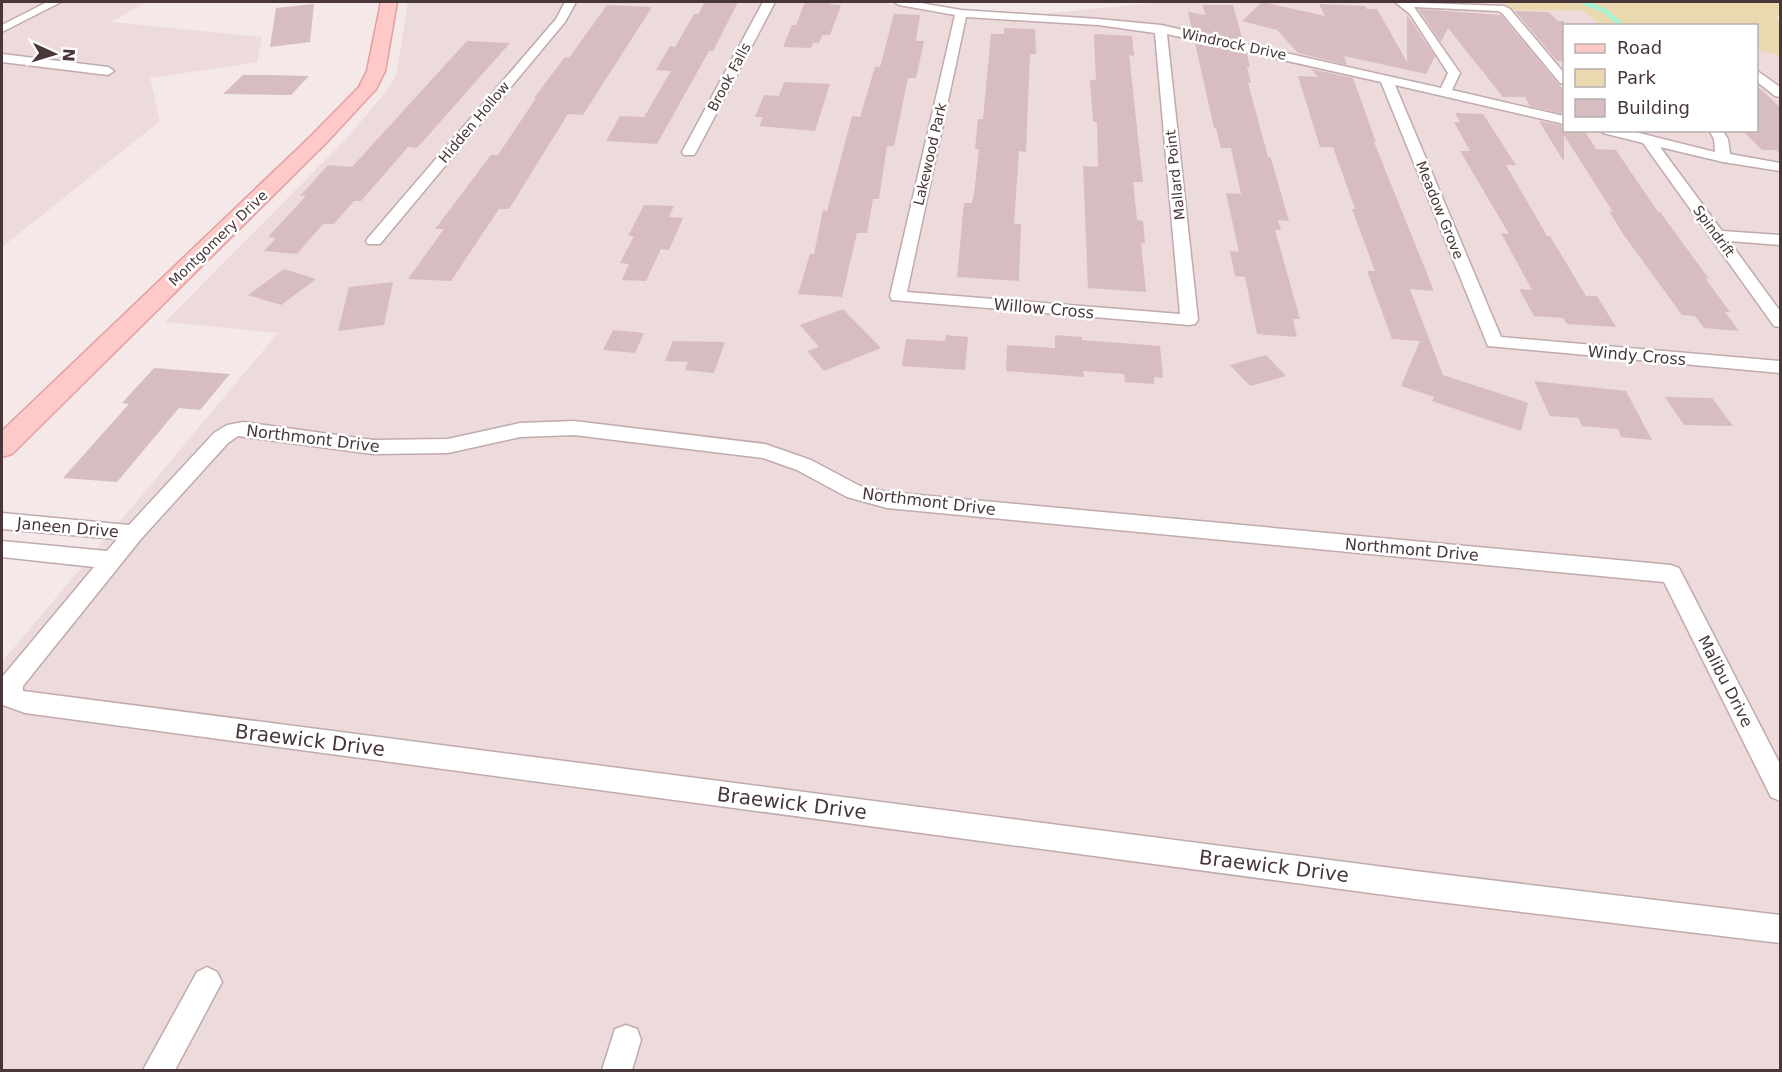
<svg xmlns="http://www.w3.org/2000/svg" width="1782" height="1072" font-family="'DejaVu Sans',sans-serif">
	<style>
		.residential { fill: #eddadb }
		.green { fill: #ead9af }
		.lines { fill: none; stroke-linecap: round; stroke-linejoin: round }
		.stream { stroke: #a3f3d8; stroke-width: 4.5 }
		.building { fill: #d7bdc0 }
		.minor-casing { stroke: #c0aaac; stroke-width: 3 }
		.secondary-casing { stroke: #e29e9e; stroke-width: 3 }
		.minor { fill: #fff; fill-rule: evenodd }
		.secondary { fill: #ffc9c7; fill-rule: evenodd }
		.labels { text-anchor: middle; stroke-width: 5; stroke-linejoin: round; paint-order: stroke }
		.far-street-label { font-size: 14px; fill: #483639; stroke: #fff }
		.street-label { font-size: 16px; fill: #483639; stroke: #fff }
		.near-street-label { font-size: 20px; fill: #483639; stroke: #fff }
	</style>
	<rect width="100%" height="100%" fill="#f4e8e9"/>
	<path class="residential" d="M2,2H147L111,22L262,37L257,62L150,78L160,121L2,247Z
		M408,2H882L936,14L983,20L1163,2H1503L1510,10L1584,11L1599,25L1564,26V130H1756L1757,50L1780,56V1070H2V662L278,333L165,322L350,135L391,85L397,72Z"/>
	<path class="green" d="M1503,2H1780V14L1777,17L1780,23V56L1757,50L1756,26L1599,25L1584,11L1510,10Z"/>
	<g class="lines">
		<path class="stream" d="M1583,2L1605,11L1620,24"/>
	</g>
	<path class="building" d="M705,2H738L713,51H709L657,144L606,141L620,116L644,117L671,71L656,70L670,46L675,47L694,14H698Z
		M805,2H831L830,4L841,5L830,35H822L819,43H813L811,48L783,47L792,25H796Z
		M1262,2L1325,16L1319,4L1365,6L1367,9H1377L1407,62V15L1435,56L1426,74L1344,56L1347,65L1298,53L1277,30L1242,21Z
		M314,4L310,42L270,47L276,8Z
		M607,5L652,7L583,115L568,114L509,209H499L451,281L408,279L444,229H435L491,155H498L536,98H534L565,57L569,58Z
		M1202,5H1233L1243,41L1192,30L1188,12L1206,15Z
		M1418,9L1501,15L1558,84L1564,89V114L1530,106L1525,97H1503L1448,28L1441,42Z
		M1515,11L1548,12L1558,21H1564V61H1557Z
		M894,14L920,15L916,41H924L916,78H908L894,146H887L879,199H873L867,233H857L842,297L798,294L810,254H814L823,210L827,211L852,116L860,117L875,67H880Z
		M1004,28L1035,29L1036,54H1030L1026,152L1019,151L1014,224H1021L1019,281L957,277L964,203H972L974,194L979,149H975L978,119H983L991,34H1004Z
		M1094,34L1132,36L1134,56L1129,55L1143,182H1133L1137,220L1143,221L1145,244L1141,243L1146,292L1088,288L1083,166L1098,167L1097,122H1093L1090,80H1096Z
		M467,41L510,43L417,148L408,147L361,201H354L334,224H323L297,254L264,251L276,238L268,237L306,196H300L328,165L352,167Z
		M1195,43L1247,54L1250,67H1247L1251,83H1248L1268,157L1271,158L1289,221L1278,220L1281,230H1275L1300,319H1293L1297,337L1257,334L1245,277L1235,276L1230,251L1239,252L1226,193L1241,194L1231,148H1221L1216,128H1214Z
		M1311,69L1353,78L1376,142H1374L1434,291L1410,289L1443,375L1528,403L1521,431L1432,401L1434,397L1401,386L1420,341L1392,339L1367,271H1375L1352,209H1355L1333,147H1320L1298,76L1318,77Z
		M243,75H268L309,76L291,95L223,94Z
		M784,82L830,84L815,131L759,126L763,117H755L764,95L779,96Z
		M1756,85L1780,107V155L1776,150H1762L1742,130H1756Z
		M1455,113L1483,114L1516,165H1506L1547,236H1550L1586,296H1597L1616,327L1567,324L1563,318L1534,316L1519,289L1532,290L1501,233L1509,234L1460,151H1470L1454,122H1460Z
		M1539,121L1564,126V130H1584L1596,149L1616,150L1658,212H1660L1709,279L1705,278L1730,312H1725L1739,331L1704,328L1695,316L1682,315L1623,234L1609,211L1613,212L1564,135V162Z
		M644,205L674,206L669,217L683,218L669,250L661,249L646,281L622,280L629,264L620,263L634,236H628Z
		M284,269L316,279L281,305L248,295Z
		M393,282L384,325L338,331L349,287Z
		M843,309L881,348L824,371L807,351L819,347L800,325Z
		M613,330L644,333L635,353L603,350Z
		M946,335L968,337L965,370L902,366L906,339L945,341Z
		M1055,335L1082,337V340L1160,346L1163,378L1154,377V384L1125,382L1124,374L1083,371L1084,377L1006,371L1007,345L1055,348Z
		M673,341L725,342L714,373L685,370L688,362L665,361Z
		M1266,355L1286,376L1250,386L1230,365Z
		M154,368L230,374L200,410L179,408L117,482L63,478L129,404L122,403Z
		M1534,381L1626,391L1652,440L1621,437L1618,429L1582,426L1578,418L1550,416Z
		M1665,397L1712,398L1733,426L1684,425Z"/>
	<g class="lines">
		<g class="minor-casing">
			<path id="minor" d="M47,2H61L2,32V25Z
				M565,2H576L565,22L380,244H368L366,241L368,238L556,19Z
				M763,2H775L696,152L694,155H684L682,152Z
				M894,2H915L961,10L1098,19L1161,25L1441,88L1448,73L1410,14L1395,2L1504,6L1510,9L1564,73V84L1560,83L1502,13L1498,11L1414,7L1460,73L1452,90L1564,116V124L1395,85L1501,337L1780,361V373L1488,346L1381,82L1167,34L1198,320L1195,324L1189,325L892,300L890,296L955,15L899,5ZM966,17L1098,25L1155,33L1180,314L907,292Z
				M2,54L108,67L114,71L108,75L2,62Z
				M1756,70L1780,87V97L1775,96L1756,81Z
				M1602,130H1627L1715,152L1714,139L1709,130H1722L1728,139L1730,154L1780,163V171L1723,162L1660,147L1722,231L1780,235V245L1729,241L1780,311V327L1774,326L1643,143L1603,133Z
				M574,421L765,444L811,460L860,486L887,492L1671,565L1679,568L1780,764V801L1771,797L1664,582L887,508L847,497L797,470L763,458L574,435L520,437L448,453L373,454L238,436L228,443L141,539L23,686V691L1415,871L1780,915V943L1415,899L25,713L3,705V676L94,567L2,557V541L107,551L117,539L2,529V513L129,525L214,433L227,425L243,422L373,440L448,439L520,423Z
				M207,967L217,972L222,982L175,1070H143L197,972Z
				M626,1025L637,1029L641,1040L632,1070H602L615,1029Z"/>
		</g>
		<g class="secondary-casing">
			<path id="secondary" d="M381,2H397L385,71L376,89L326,143L12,454L2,457V431L312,135L359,87L367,71Z"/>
		</g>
		<use href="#minor" class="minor"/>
		<use href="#secondary" class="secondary"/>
	</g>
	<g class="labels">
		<g class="far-street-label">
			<text transform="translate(1234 44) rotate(12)" y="5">Windrock Drive</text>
			<text transform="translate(729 77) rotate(-62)" y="5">Brook Falls</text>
			<text transform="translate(474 122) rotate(-50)" y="5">Hidden Hollow</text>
			<text transform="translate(930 154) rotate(-77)" y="5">Lakewood Park</text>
			<text transform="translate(1175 175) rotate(-96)" y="5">Mallard Point</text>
			<text transform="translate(1440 210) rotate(68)" y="5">Meadow Grove</text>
			<text transform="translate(1714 231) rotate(54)" y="5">Spindrift</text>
			<text transform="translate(218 238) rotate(-44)" y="5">Montgomery Drive</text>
		</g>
		<g class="street-label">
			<text transform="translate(1044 308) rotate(5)" y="6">Willow Cross</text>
			<text transform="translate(1637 355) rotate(5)" y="6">Windy Cross</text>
			<text transform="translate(313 438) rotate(7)" y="6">Northmont Drive</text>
			<text transform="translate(929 501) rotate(7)" y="6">Northmont Drive</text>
			<text transform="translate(68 527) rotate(5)" y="6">Janeen Drive</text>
			<text transform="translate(1412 549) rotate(5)" y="6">Northmont Drive</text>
			<text transform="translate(1726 681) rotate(63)" y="6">Malibu Drive</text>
		</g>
		<g class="near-street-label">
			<text transform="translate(310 740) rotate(7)" y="7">Braewick Drive</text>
			<text transform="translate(792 803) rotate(7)" y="7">Braewick Drive</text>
			<text transform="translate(1274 866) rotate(7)" y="7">Braewick Drive</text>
		</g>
	</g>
	<rect width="1782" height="1072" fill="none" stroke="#483639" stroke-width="6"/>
	<rect x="1563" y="24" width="195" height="108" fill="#ffffff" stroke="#b6afb0" stroke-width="1.5"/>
	<rect x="1575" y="44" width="30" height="9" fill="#ffc9c7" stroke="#b6afb0" stroke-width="1.5"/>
	<text x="1617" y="54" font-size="18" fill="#483639">Road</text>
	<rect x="1575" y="69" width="30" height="18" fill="#ead9af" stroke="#b6afb0" stroke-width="1.5"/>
	<text x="1617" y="84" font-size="18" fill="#483639">Park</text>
	<rect x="1575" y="99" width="30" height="18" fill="#d7bdc0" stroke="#b6afb0" stroke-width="1.5"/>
	<text x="1617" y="114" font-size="18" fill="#483639">Building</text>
	<g transform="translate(54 54) rotate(94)" stroke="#ffffff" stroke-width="4.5" paint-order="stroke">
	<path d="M0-4.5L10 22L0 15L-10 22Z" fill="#483639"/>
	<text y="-9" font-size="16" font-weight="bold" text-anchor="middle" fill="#483639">N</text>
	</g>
</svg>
